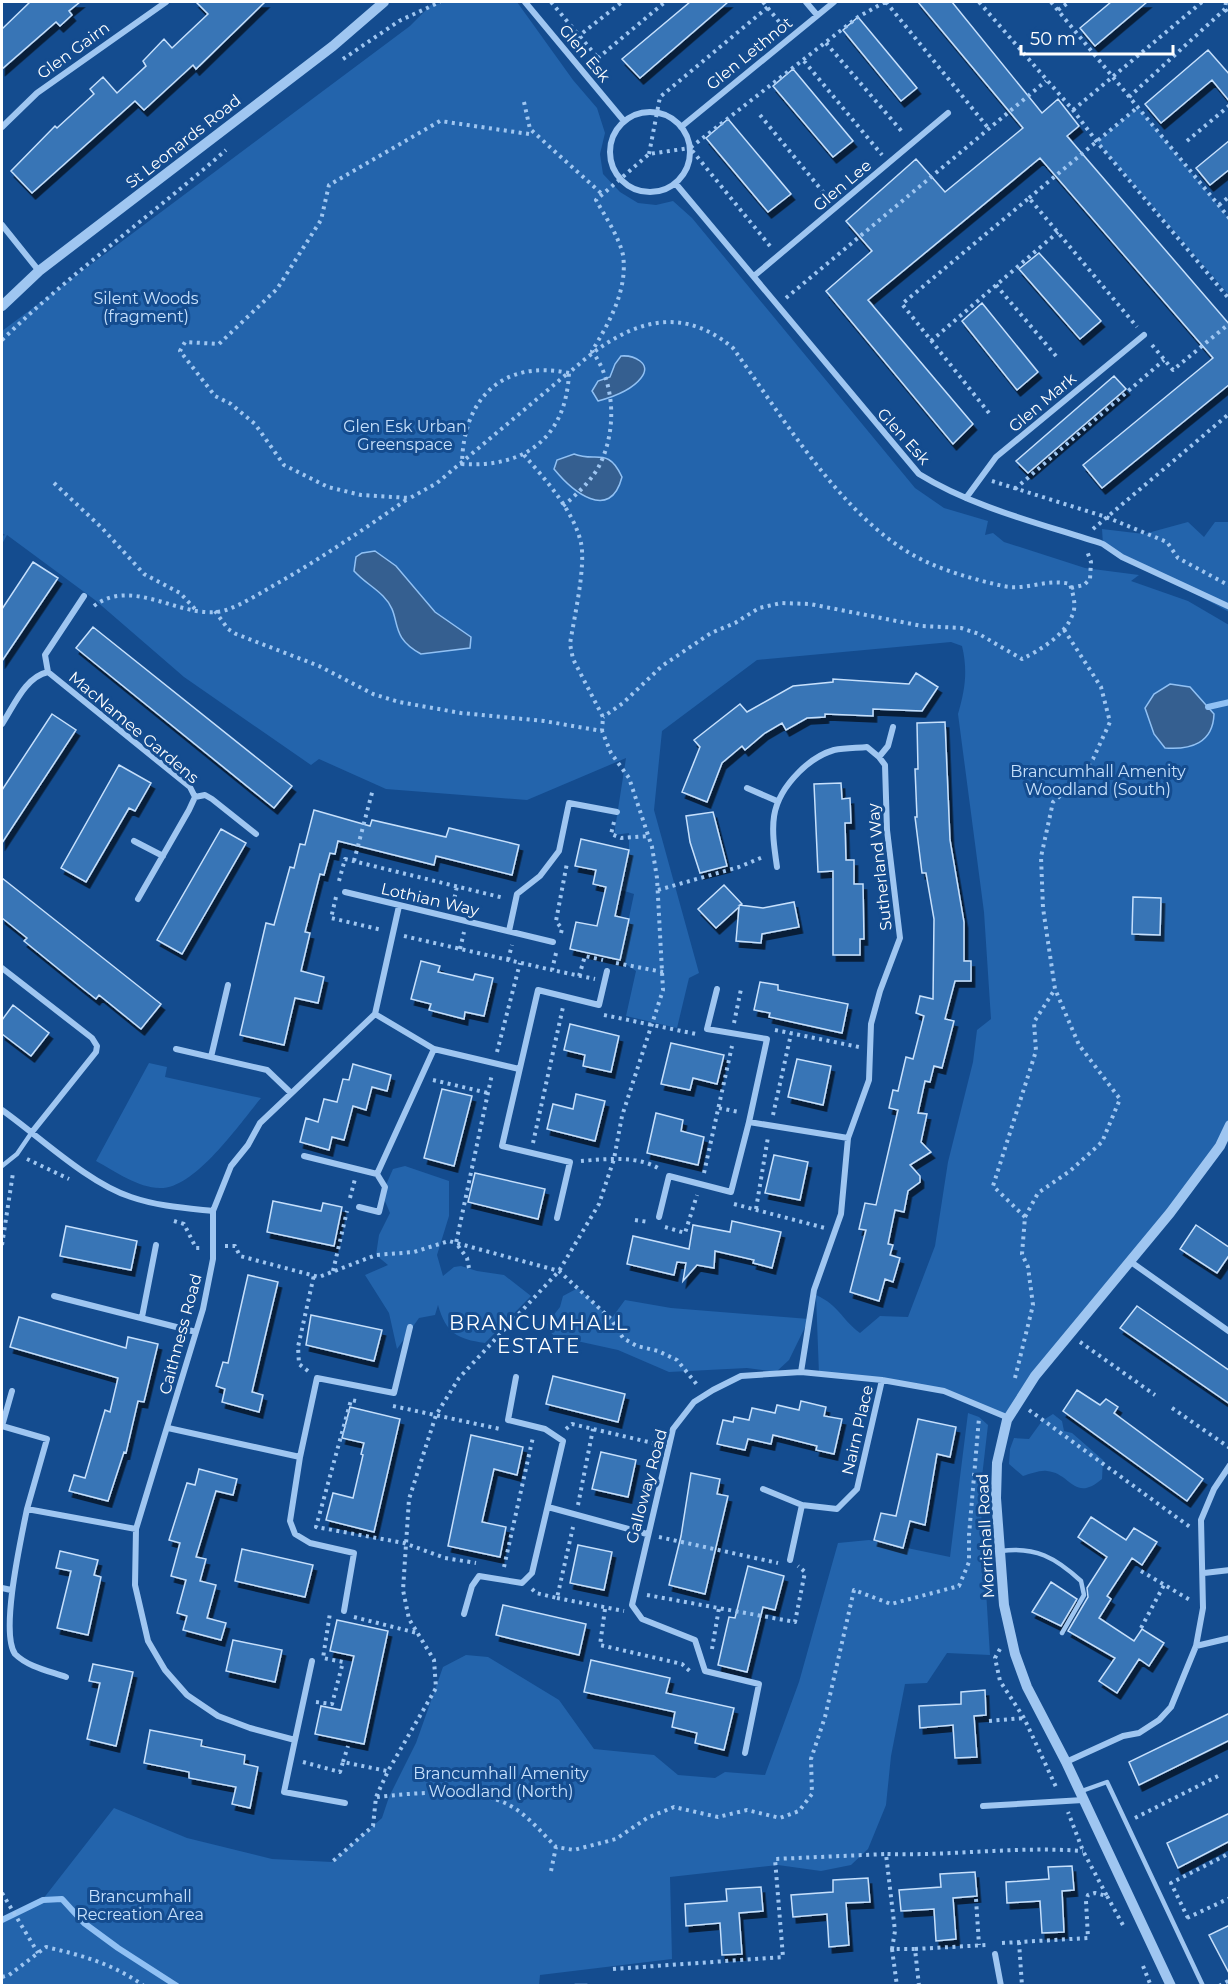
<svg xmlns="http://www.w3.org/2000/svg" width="1231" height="1987" font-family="Montserrat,sans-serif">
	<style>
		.green { fill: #2364ac }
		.water { fill: #355f90; stroke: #91c1f4; stroke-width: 1.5 }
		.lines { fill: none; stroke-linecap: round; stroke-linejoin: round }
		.stream { stroke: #91c1f4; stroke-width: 6 }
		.building { fill: #3874b6; stroke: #c6e0fc; stroke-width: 1.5; filter: url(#shadow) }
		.path { stroke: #9fc6f1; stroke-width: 4; stroke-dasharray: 3 4.5; stroke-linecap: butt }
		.service { stroke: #9fc6f1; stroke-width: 4.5 }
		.minor { stroke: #9fc6f1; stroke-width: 6 }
		.tertiary { stroke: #9fc6f1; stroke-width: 10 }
		.labels { text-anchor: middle; stroke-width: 6; stroke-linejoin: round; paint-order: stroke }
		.street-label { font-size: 16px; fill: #fff; stroke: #144c8f }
		.park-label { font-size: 16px; fill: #c6e0fc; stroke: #144c8f }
		.quarter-label { font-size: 20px; letter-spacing: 1.5px; fill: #fff; stroke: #144c8f }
	</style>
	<defs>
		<filter id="shadow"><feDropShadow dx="3.5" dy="6" stdDeviation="0" flood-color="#0009"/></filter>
	</defs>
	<rect width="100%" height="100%" fill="#144c8f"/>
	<path class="green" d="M447,2H517L573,80L597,108L605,133L600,154L603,174L620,192L638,203L656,205L673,201L692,218L915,488L944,508L988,521L985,535L993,533L1004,542L1085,568L1139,575L1131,581L1188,601L1229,625L1230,1125L1220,1146L1007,1420L944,1391L819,1374L816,1295C840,1306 840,1318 860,1333L880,1316L908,1317L935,1246L948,1162L973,1062L977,1030L991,1019L984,912L958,714C965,690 968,671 962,646L951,642L757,660L662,731L654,810L699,973L689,978L677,1028L626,1016L636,971L620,960L634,894L621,890L629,850V833L614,835L626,758L527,800L386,789L319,759L311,765L184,677L95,600L7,535L2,544V536L5,535L2,533V331L410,26L431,5Z
		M1138,107L1229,219V295L1097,142Z
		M1188,522L1204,537L1215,522H1229V612L1103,544L1102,529L1144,534Z
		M149,1063L167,1067L165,1077L261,1098C240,1123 195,1189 160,1188C138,1188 115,1171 96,1161Z
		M405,1166L449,1181V1216L437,1255L443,1276L454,1267L461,1266L477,1271L504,1275L531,1296L485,1343C457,1339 446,1333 438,1305L435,1315L419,1318L397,1349L389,1313L365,1275L388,1265L376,1255L379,1235L390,1213L382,1194L393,1169Z
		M578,1288L611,1319L625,1300L671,1308L809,1319L789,1360L776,1372L747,1368L669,1372L618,1350L554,1336L545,1326L560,1307L563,1296Z
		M968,1413L979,1417L988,1425L980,1494L990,1655L947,1653L927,1683L905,1684L891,1756L886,1805L868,1849L851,1865L821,1871L778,1865L670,1877L672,1959L540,1975L539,1985L2,1986V1920L43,1899L114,1808L187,1838L272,1859L332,1862L382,1818L389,1797L416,1743L443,1667L466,1655L488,1657L559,1700L594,1749L654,1755L678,1775L715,1778L725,1772L765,1775L799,1682L838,1543L869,1540L950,1557Z
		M1053,1414L1062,1421L1064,1431L1072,1433L1103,1460L1102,1479C1074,1503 1071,1473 1047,1471C1040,1470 1030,1474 1023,1476L1009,1464L1010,1449L1014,1438L1029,1439L1042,1421Z"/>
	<path class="water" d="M621,356C633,355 653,363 641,378C631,391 613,397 598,401L592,391L598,381L610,377L615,364Z
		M574,454C596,463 608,446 622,477C610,523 572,491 554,469L557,460Z
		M375,551L396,566L435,612L471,637L470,648L421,654C386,635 404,617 383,596C374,587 363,581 354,571L356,557L362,553Z
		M1170,684L1190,687L1214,714C1213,743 1191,750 1165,748L1154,734L1145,708L1154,694Z"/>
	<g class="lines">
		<path class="stream" d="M1208,707L1230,702
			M2,1920L43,1900L62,1899L84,1923L118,1948L177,1986"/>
	</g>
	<path class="building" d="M30,2H80L69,11L72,15L60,26L56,22L2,69V29Z
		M196,2H265L196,69L193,65L144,110L135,101L32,193L11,171L55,126L57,128L94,94L90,89L103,77L117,93L146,66L143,61L164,39L172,48L208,14Z
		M690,2H728L640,78L622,59Z
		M918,2H952L1042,113L1058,99L1079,126L1067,136L1230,325V384L1102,488L1083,465L1213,358L1040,158L868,300L973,424L953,444L826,291L872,251L846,221L916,159L945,192L1023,128Z
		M1111,2H1147L1095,46L1080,28Z
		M858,17L917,88L901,101L843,30Z
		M1208,50L1230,75V102L1212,80L1161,123L1145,104Z
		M793,69L853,141L833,157L773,86Z
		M728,119L791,194L768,212L706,138Z
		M1230,140V169L1210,185L1196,168Z
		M1039,253L1101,321L1080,339L1019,269Z
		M982,303L1038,372L1017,390L962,321Z
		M1114,376L1126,389L1028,473L1016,461Z
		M33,562L58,578L2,661V609Z
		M93,627L292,786L274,808L76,648Z
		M916,673L938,687L922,711L873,709V716L825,714V717L807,718L786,730L782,723L765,733L745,750L742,746L722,763L707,802L682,792L700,747L694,740L740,704L747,712L793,686L833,682V679L909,684Z
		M52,714L76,730L2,843V790Z
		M945,722L950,840L964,922V961H971V981H955L945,1019L954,1021L942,1068L934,1066L930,1082L925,1081L918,1113L927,1114L921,1142L931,1152L910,1165L920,1176V1182L908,1191L904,1212L895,1210L888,1244L893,1245L890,1255L900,1258L893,1282L885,1279L879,1301L850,1292L866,1230L859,1229L865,1203L876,1205L898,1110L889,1108L893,1090L898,1091L906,1057L913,1059L924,1016L916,1013L920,996L933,999L934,919L926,873H922L915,817H917L915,769H918L917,723Z
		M119,765L151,783L135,811L129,808L86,882L61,868Z
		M841,783L842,799L850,798L851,823H845L846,860H854V884H863L864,939H860V955H833V871L818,872L814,784Z
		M314,810L370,826L372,820L446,837L449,828L519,845L512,875L436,856L434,865L338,841L335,854L330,853L324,875L320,874L305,932L310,933L301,971L324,977L318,1003L295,998L284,1045L240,1035L266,923L274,925L290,867L294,868L300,844L305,845Z
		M713,812L727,866L700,873L690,842L686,816Z
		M221,829L246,843L182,954L157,940Z
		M581,839L629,850L615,916L629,919L620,960L570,949L576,922L597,926L606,887L593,884L596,870L575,866Z
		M2,878L161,1004L141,1029L99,995L96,999L82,988L24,941L27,938L2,918Z
		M724,885L742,904L740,905L763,908L794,902L799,927L762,934L761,943L736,941L739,907L716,928L698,909Z
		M1133,897L1161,898L1160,935L1132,934Z
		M421,961L440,966L438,972L473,980L475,974L493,978L484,1016L465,1012L464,1019L429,1010L431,1004L411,999Z
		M760,982L778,985V990L848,1004L842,1033L769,1017L770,1013L754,1010Z
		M13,1005L49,1033L31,1056L2,1034V1020Z
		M570,1024L619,1036L611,1072L583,1066L585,1055L564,1050Z
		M671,1043L724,1055L717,1084L693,1078L690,1090L661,1084Z
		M797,1059L831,1066L823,1105L788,1097Z
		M353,1064L391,1075L387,1091L372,1087L366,1110L353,1106L344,1140L332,1137L329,1150L300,1142L306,1118L318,1122L324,1099L337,1102L343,1079L349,1080Z
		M442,1089L472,1096L454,1166L424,1158Z
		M576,1094L605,1101L595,1141L547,1129L553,1104L573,1109Z
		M656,1113L683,1120L681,1131L704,1137L698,1165L647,1153Z
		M774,1155L808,1162L800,1200L765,1193Z
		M475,1173L545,1189L538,1219L468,1202Z
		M273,1201L321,1211L323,1203L342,1207L334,1246L267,1232Z
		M732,1221L781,1232L772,1268L753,1263L754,1260L715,1251L714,1268L697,1265L683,1281L686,1263L677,1262L674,1275L627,1264L633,1236L689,1249L693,1225L730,1232Z
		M1196,1225L1230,1248V1254L1217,1273L1180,1249Z
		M66,1226L137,1241L131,1270L60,1256Z
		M248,1275L278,1282L252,1392L263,1395L259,1412L222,1402L225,1389L216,1386L223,1362L228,1363Z
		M1137,1306L1230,1371V1404L1120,1328Z
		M311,1315L382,1330L374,1361L306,1345Z
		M19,1317L126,1348L128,1337L158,1344L144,1402L138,1401L126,1453L124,1452L108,1501L69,1491L74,1475L85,1478L105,1410L110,1412L118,1378L10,1347Z
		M553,1376L625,1394L618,1422L546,1404Z
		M1077,1390L1100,1405L1106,1399L1118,1407L1114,1413L1203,1479L1187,1501L1063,1411Z
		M801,1401L826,1407L824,1416L842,1419L834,1454L816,1450L817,1446L773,1435L771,1444L748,1439L745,1450L717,1444L723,1420L733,1422L734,1417L749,1420L752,1408L775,1413L777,1405L799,1410Z
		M350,1407L400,1419L374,1532L326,1520L333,1493L353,1498L363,1455L361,1454L364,1443L342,1438Z
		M918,1419L956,1427L950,1457L937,1454L925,1525L910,1521L903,1548L874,1540L881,1513L896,1516Z
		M471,1435L523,1447L517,1475L494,1469L482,1522L506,1527L500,1557L448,1546Z
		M601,1452L636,1460L628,1497L592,1489Z
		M199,1469L237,1479L233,1495L216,1491L196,1557L206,1559L200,1581L216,1585L207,1618L226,1623L221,1640L183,1630L187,1616L177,1613L186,1580L171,1576L180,1543L169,1540L187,1483L195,1485Z
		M691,1473L720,1479L717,1494L728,1496L705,1594L669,1585L681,1536Z
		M1091,1517L1126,1540L1134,1528L1157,1542L1142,1565L1132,1558L1107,1596L1111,1599L1099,1618L1134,1641L1142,1629L1164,1643L1149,1666L1139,1659L1117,1693L1099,1681L1115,1658L1068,1631L1088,1597L1087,1588L1107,1557L1078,1537Z
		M578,1545L612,1552L604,1590L570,1583Z
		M242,1549L313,1565L305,1597L235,1581Z
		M60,1551L98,1560L94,1575L101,1577L88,1635L57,1628L71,1571L56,1568Z
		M748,1566L784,1576L775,1610L763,1607L747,1672L718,1665L729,1617L735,1618Z
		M1051,1582L1077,1599L1061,1626L1032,1612Z
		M503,1605L586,1624L579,1655L496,1635Z
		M337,1620L388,1631L364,1744L315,1734L321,1706L341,1710L354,1656L330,1651Z
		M233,1640L282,1650L275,1682L226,1671Z
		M591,1660L670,1678L666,1693L734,1708L724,1750L695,1743L697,1733L672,1727L675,1712L584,1692Z
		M93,1664L133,1672L116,1746L87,1739L100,1683L89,1681Z
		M985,1690L986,1715L974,1716L977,1757L955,1758L953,1725L920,1728L919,1706L961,1704V1692Z
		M1230,1713V1740L1139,1785L1129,1762Z
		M150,1730L202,1740L201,1746L245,1755L244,1764L258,1767L250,1808L232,1804L236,1787L189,1778V1772L144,1763Z
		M1230,1813V1841L1178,1868L1167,1843Z
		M1072,1866L1074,1890L1062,1891L1064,1932L1042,1933L1040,1901L1007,1903L1006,1882L1049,1879L1048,1867Z
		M975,1872L977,1896L953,1898L956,1939L936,1941L934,1909L901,1911L899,1890L941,1887L940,1874Z
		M868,1878L870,1902L846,1903L849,1945L829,1947L827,1914L793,1917L791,1895L833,1892V1880Z
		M761,1887L763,1911L739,1913L742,1954L722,1955L720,1923L686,1926L685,1904L727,1901L726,1889Z
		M1230,1925V1975L1209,1935Z"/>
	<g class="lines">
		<path class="path" d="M551,2L598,58
			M763,2L785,29
			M886,2L989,129
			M979,2L1073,110L1097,142L1230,300
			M1051,2L1230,219
			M1226,2L1225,9L1230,16
			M1058,10L1069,2
			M571,42L622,2
			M826,43L904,134
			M343,59L399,21L440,2
			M804,61L882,155
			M592,63L665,2
			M1129,97L1225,9
			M524,102L530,129L602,194
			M1073,110L1202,2
			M760,115L828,198
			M529,134L440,121L329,185L321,220L277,289L219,344L185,342L180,351L215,396L231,404L255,424L284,465L328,487L361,495L410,498L437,483L568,373
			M1187,141L1230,105
			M649,154L660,97L768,7
			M1029,198L1138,107
			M1219,205L1230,196
			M770,246L690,148L858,17L885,2
			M996,285L1056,356
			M786,298L1046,81
			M2,340C72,272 152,215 226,150
			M931,341L1058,232
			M1152,345L1173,370L1230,323
			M569,373C502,359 463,399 462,464C526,468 566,437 569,373C618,328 674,298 733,348C779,412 834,503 900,547C929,567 968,578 1003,586C1026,591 1047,578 1070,584C1073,594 1077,606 1072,616C1064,636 1040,650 1022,659L979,634L961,628L922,626L810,604L781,603L759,608L735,623L711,633L662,666L623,703L603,717
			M989,413L902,304L1029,198L1137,327
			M524,455C545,479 574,511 581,543C586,567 574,618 570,644L573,659L603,717L602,731
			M992,481L1106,517L1167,542L1178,558L1230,586
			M54,483L102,528L144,574L180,593L195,609
			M1015,489L1164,360
			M563,506C576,495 589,483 598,468C617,433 616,384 592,351C609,323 628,290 623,255C619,237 605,216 596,200L649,154L690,148
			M1093,529L1230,413
			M1071,588L1084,585L1090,579L1091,562L1087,551
			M94,606C134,575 185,623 226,610C241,605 257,595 271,587C319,560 364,529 409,498
			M215,611L228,629L236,634L319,666L373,694L399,702L461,713L544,721L602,731L611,753L629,778L652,847L657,878L663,990L622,1116L614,1159L599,1204L559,1271L459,1378L436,1415L409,1499L403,1590L409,1619L434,1660L436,1688L388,1771L376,1797L373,1826L332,1862
			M614,822L611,834L621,838L648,836
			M354,861L373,789
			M339,881L345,859L504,898
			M658,890L739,867L763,857
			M336,897L331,918L382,930
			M453,905L457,886
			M561,933L562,929L556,921L567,863
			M404,936L552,970
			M460,949L464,932
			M556,953L552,970L595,979
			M508,960L512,945
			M616,963L663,972
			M579,976L585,956L603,960
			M604,1015L696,1034
			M734,1023L741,989
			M775,1030L859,1047
			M497,1052L520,963
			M433,1080L488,1093
			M719,1108L739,1112
			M773,1115L791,1034
			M533,1143L563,1007
			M27,1159L69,1179
			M581,1161C605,1159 640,1155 661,1170
			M704,1173L732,1046
			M350,1198L355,1179
			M734,1204L825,1228
			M756,1209L768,1137
			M1025,1217L993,1186L1036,1051L1034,1022L1055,989
			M635,1220L648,1222
			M174,1221L184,1224L196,1248H202
			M665,1227L685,1233L697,1195
			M2,1245L13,1173
			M225,1246H235L240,1256L319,1277L376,1255L414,1252L449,1241L559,1271L611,1319L623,1338L637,1346L658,1351L677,1360L698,1386
			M469,1268L467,1258L456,1243L492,1074
			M333,1271L347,1211
			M1080,1342L1155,1395
			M308,1371L299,1364L298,1347L314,1275
			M1015,1378L1033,1305L1028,1267L1022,1254L1025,1217L1038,1193L1070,1171L1102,1142L1120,1099L1079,1045L1055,989L1043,908L1041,857L1053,802L1072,786L1093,759L1110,722L1101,687L1063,628
			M356,1401L351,1400L316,1527L404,1543L445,1558L476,1563
			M393,1406L500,1429
			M1172,1408L1230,1448
			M1029,1410L1190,1527
			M566,1429L572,1424L657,1444
			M578,1505L593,1429
			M659,1537L778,1563
			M504,1567L533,1437
			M1141,1571L1190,1600
			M532,1589L536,1593L557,1598L573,1527
			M647,1595L795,1622L805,1572L798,1566
			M557,1598L624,1611
			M605,1609L600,1645L682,1664L692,1673
			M354,1617L417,1633
			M1141,1628L1164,1585
			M712,1649L719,1608
			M1000,1649L995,1658L1000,1681L1024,1718L1057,1789
			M316,1702L332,1704L343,1662L323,1658L330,1613
			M989,1721L1024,1718
			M303,1762L340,1772L343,1762L387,1771
			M343,1762L348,1746
			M377,1797C414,1793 473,1787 507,1804C526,1813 542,1833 556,1847
			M1135,1818L1220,1775
			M551,1871L556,1847L574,1850L616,1839L647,1818L674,1807L718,1817L747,1810L780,1818L799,1811L812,1794L811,1759L825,1717L854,1590L891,1604L959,1586L969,1562V1535L979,1418
			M2,1893L38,1953
			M1107,1896L1124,1927
			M976,1899L979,1945
			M1187,1918L1230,1898
			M1188,1918L1171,1883L1230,1853
			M1019,1942L1022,1986
			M1002,1943L1088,1938L1086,1901L1088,1895L1095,1893L1107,1896L1083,1851L1068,1812
			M892,1949L897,1986
			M915,1949L986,1945
			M1143,1966L1151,1986
			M613,1969L783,1957L775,1859L886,1854
			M2,1977L9,1975L46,1947C81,1955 114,1964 144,1986
			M919,1986L915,1949H892L895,1931L886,1854C952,1856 1017,1846 1083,1851
			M1219,1986L1230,1980"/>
		<path class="service" d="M2,1166L17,1154L32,1132
			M1001,1551C1035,1546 1056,1558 1081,1581L1084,1595L1062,1633
			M1079,1792L1107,1782L1203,1986
			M575,1986H587"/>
		<path class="minor" d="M525,2L624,121
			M806,2L817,15
			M610 152a40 40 0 1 1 80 0a40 40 0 1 1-80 0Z
			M2,127L37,93L166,2
			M681,127L834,2
			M676,184L919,474C974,508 1042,524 1103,544L1122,557L1230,607
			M2,225L39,271
			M754,276L948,113
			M966,498L996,457L1144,335
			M48,672L45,655L84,596
			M2,724C14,706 25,677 48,672L190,787L195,797L189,810L138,899
			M879,757L888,746L893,727
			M747,788L777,801
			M195,797L205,795L212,799L256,834
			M134,841L163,856
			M777,867C771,826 768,803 799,772C809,762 820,754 834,750C845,748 857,748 867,747L879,757L885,765L887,830L900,938L880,991L871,1024L869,1080L848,1138L841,1214L814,1290L801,1372
			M345,892L553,942
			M509,931L517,894L540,876L559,851L569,803L617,812
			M2,968L92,1038L97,1046L96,1052L32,1132
			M717,989L707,1029L767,1039L749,1122
			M375,1014L434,1049L519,1069
			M176,1049L267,1070L291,1093
			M211,1057L228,985
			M2,1110C40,1137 88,1183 131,1197C157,1206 185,1208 213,1211
			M304,1156L377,1174L434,1049
			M359,1207L379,1212L385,1187L377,1174
			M659,1217L669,1176L731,1192L749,1122L848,1138
			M557,1218L570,1162L502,1146L538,990L599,1005L607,971
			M1131,1262L1230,1332
			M54,1296L196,1332
			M142,1317L156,1245
			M12,1391L2,1426L47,1439L27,1509
			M168,1428L300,1457L290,1521L295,1534L310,1543L354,1553L344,1611
			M300,1457L317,1378L394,1393L410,1327
			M763,1489L802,1505L837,1509L857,1489L882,1380
			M548,1507L647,1534
			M790,1560L802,1505
			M1204,1573L1230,1570
			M2,1588L11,1590
			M464,1614L472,1586L479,1576L522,1583L532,1573L563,1441L545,1429L508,1420L516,1377
			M1196,1646L1230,1638
			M66,1677C49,1671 28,1667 15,1654C0,1632 21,1539 27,1509L136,1529
			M295,1740L312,1661
			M745,1753L759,1684L705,1671L695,1640L642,1619L632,1605L673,1429L694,1402L713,1390L741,1376L801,1372L882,1380L944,1391L1004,1416L1007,1420
			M1066,1762L1123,1736L1139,1733L1159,1720L1171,1707L1196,1646L1203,1608L1201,1520L1214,1489L1230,1465
			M345,1803L284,1792L295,1740L250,1728L218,1716L187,1695L165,1670L148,1641L135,1585L136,1529L203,1309L213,1259V1211L231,1166L248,1145L260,1123L375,1014L399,906
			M983,1806L1083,1800
			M995,1954L1001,1986"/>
		<path class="tertiary" d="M2,306L39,271L333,46L384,2
			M1171,1986L1066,1762L1027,1687L1015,1654L1004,1605L996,1498L997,1463L1007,1420L1035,1376L1170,1213L1220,1146L1230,1125"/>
	</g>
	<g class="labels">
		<g class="street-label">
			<text transform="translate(73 50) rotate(-36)" y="6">Glen Gairn</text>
			<text transform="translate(585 53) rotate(50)" y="6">Glen Esk</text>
			<text transform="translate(749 53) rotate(-39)" y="6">Glen Lethnot</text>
			<text transform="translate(183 141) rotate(-38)" y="6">St Leonards Road</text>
			<text transform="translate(842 185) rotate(-40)" y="6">Glen Lee</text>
			<text transform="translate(1042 402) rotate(-40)" y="6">Glen Mark</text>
			<text transform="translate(904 436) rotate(48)" y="6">Glen Esk</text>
			<text transform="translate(134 727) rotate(40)" y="6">MacNamee Gardens</text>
			<text transform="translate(879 867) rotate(-96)" y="6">Sutherland Way</text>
			<text transform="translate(430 899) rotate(13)" y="6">Lothian Way</text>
			<text transform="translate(180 1334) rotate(-75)" y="6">Caithness Road</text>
			<text transform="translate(857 1430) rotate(-77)" y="6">Nairn Place</text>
			<text transform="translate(646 1486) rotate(-75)" y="6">Galloway Road</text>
			<text transform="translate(985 1536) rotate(-93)" y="6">Morrishall Road</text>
		</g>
		<g class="park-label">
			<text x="146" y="304">Silent Woods<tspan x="146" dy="18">(fragment)</tspan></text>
			<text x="405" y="432">Glen Esk Urban<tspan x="405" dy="18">Greenspace</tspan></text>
			<text x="1098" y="777">Brancumhall Amenity<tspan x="1098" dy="18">Woodland (South)</tspan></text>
			<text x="501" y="1779">Brancumhall Amenity<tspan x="501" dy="18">Woodland (North)</tspan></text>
			<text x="140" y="1902">Brancumhall<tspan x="140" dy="18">Recreation Area</tspan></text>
		</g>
		<g class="quarter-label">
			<text x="539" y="1330">BRANCUMHALL<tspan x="539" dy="23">ESTATE</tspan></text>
		</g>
	</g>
	<rect width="1231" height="1987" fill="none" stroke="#ffffff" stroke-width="6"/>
	<path d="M1021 45v9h152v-9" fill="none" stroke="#ffffff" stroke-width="3"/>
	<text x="1030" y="45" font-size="18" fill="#ffffff" stroke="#144c8f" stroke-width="4.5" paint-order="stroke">50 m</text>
</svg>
